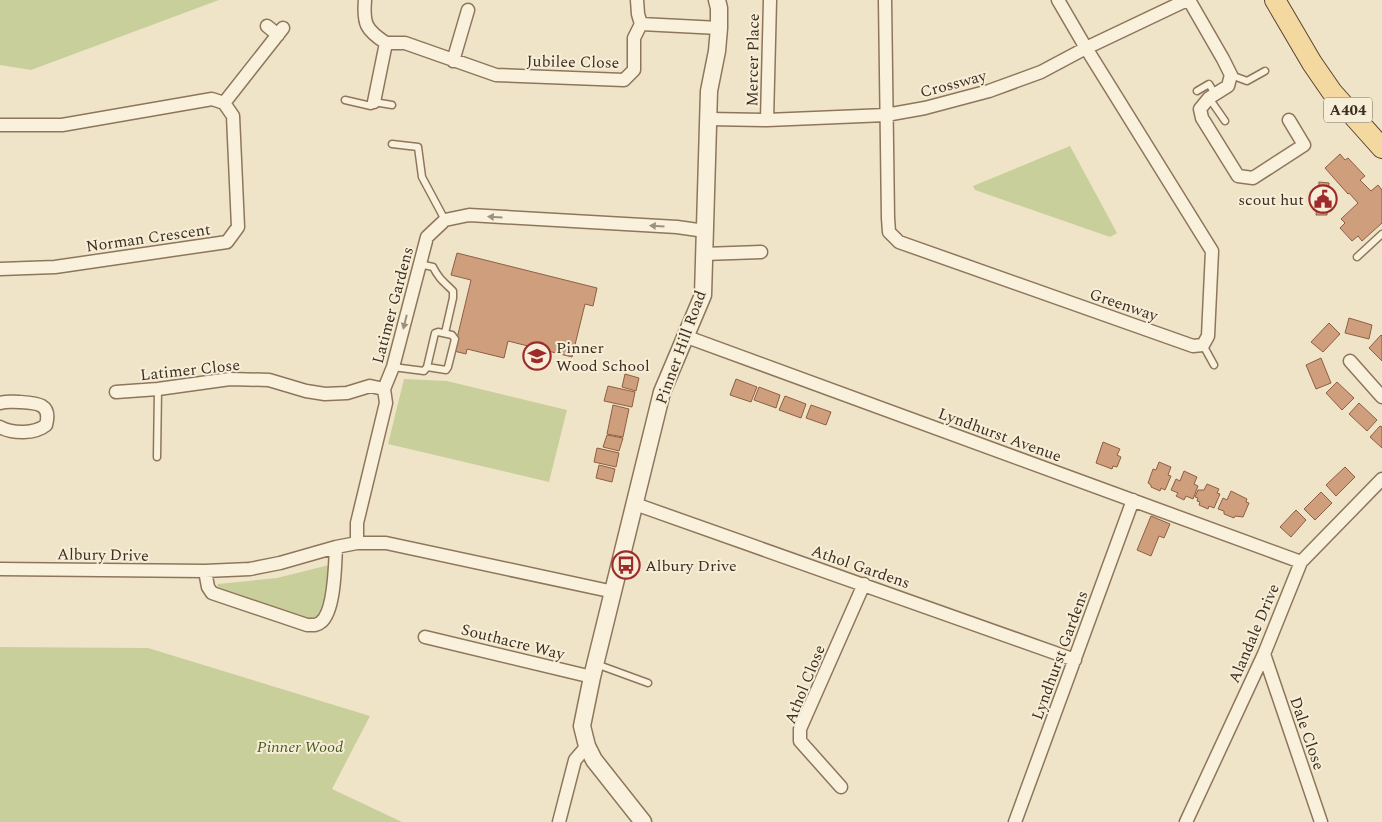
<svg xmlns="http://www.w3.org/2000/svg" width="1382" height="822" font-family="Spectral,serif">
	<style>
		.green { fill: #c9cf9b }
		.building { fill: #cf9f7d; stroke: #8d5f41 }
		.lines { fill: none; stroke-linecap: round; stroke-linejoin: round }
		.service-casing { stroke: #8d765c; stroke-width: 9 }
		.minor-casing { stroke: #8d765c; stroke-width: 15 }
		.tertiary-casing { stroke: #8d765c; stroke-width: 19 }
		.primary-casing { stroke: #5b4430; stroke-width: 22 }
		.service { stroke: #faf1dc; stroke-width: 6 }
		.minor { stroke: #faf1dc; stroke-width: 12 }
		.tertiary { stroke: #faf1dc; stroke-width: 16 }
		.primary { stroke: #f3d9a0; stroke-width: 20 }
		.oneway { fill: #9c907e }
		.labels { text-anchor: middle; stroke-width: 4; stroke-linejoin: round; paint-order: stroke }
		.shield { fill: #f7eed8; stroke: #756857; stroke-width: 1 }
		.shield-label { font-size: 15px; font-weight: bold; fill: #3d2e20 }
		.street-label { font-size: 16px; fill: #3d2e20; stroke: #f7eed8 }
		.poi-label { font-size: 16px; fill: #3d2e20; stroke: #f7eed8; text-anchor: start }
		.park-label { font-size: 16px; font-style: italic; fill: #4d5a26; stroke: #f7eed8 }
	</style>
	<rect width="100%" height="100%" fill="#f0e4c8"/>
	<path class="green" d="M0,0H219L31,70L0,65Z
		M1070,146L1117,233L1110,237L975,190L973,186Z
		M404,379L447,381L567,410L549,482L388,444Z
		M329,565L326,610L320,619L310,620L217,589L218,584L277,578Z
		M0,647L148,648L370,716L332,789L402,822H0Z"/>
	<path class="building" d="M1340,154L1345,160L1348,158L1365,176L1360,180L1371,191L1378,185L1382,190V223L1362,241L1358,236L1352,241L1340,228L1345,223L1341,219L1358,203L1349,193L1348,194L1325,168Z
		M1319,182L1329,183L1327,215H1316Z
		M457,253L597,288L593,306L585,304L572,357L508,341L504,358L467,349L466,354L454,351L471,280L451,275Z
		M1349,318L1372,325L1369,339L1345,333Z
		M1329,323L1340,334L1323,352L1311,342Z
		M1381,335L1382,336V361L1369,348Z
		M1321,358L1331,383L1316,389L1306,365Z
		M625,374L639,378L636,391L622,387Z
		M736,379L757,387L751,402L730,395Z
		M1337,382L1354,398L1342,410L1326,393Z
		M608,386L635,392L632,407L604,401Z
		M759,387L780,395L776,408L754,400Z
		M785,396L806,404L801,418L779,410Z
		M1359,403L1377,420L1367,431L1349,414Z
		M613,405L629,409L623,437L607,434Z
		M811,405L831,412L826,425L806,418Z
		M1380,426L1382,427V448L1370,437Z
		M607,435L623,438L619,451L603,447Z
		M1103,442L1120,449L1117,455L1121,457L1117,467L1113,466L1112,469L1096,463Z
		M597,448L619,453L616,467L594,462Z
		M1159,462L1171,467L1168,475L1171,476L1165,490L1161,488L1160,491L1151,487V485L1148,483L1153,469L1156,470Z
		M599,465L615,469L612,482L596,478Z
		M1345,467L1355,477L1336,496L1326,485Z
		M1184,471L1197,477L1194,484L1198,486L1193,499L1186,496L1184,500L1176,496L1178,493L1171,490L1176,479L1180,481Z
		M1207,484L1219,489L1217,493L1220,494L1214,508L1209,506L1208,509L1199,505L1200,502L1197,501L1198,498L1195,497L1198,490H1204Z
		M1231,491L1247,499L1246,502L1249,503L1243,517L1235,516L1234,518L1224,514V511L1218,509L1223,498L1227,500Z
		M1321,492L1332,503L1315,520L1304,509Z
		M1296,510L1306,520L1291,537L1280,527Z
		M1151,516L1170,524L1164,538L1159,536L1151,556L1137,550Z"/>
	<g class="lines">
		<g class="service-casing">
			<path id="service" d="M1231,75L1247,81L1265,71
				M1197,91L1209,84L1215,94
				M1209,98L1225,121
				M345,100L371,106L374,102L392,105
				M392,144L418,147L422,177L445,220
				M1357,257L1382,234
				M419,264L433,267C439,279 444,282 453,291V298L445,333
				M1203,345L1214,365
				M393,367L424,371L427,367L446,370L448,367L455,339L452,335L438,332L435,333L427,367
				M157,457L158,389
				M596,664L648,683"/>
		</g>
		<g class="minor-casing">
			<path id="minor" d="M365,0C363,24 366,30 386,43
				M637,0L638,14L641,24
				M885,0L888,218L889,232L899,242L1193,346L1203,345L1208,336L1212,251L1086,48L1058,0
				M1189,0L1223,59L1231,75L1228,86L1209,98L1200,109L1202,118L1238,176L1253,178L1304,145L1289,120
				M267,26L278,35
				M453,61L468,10
				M374,102L386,43H405L496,75L624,80L634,70V38L641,24L719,28
				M224,103L283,28
				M708,119L767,120L886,115L925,108L989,91L1041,72L1086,48L1187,0
				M767,120L770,0
				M0,125H62L212,99L224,103L233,116L238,227L227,242L55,267L0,269
				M704,254L761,252
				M687,337L1301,562
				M1350,361L1382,397
				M116,392L158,389L230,379L269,380L306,391L325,394L347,393L370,386L384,389
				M0,403C7,401 12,402 19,402C36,403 52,403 46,425C35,434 13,434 0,427
				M635,504L1075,660
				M357,543V523L386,403L384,389L393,367L427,237L445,220L469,215L677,227L705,231
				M0,569L205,571L250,569L280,563L336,547L357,543H386L614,592
				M205,571L208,587L212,593L307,625C312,625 317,626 321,622C335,611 335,564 336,547
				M425,637L592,677
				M1264,654L1321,822
				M841,787L800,741V729L864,584
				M559,822L575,760L587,746
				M1015,822L1133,500
				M1186,822L1264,654L1301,562L1382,479"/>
		</g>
		<g class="tertiary-casing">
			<path id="tertiary" d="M643,822L594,760L587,746L582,726L592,677L662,392L703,295L709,91L717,51L719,28V8L717,0"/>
		</g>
		<g class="primary-casing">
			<path id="primary" d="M1275,0L1312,63L1332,92L1382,148"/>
		</g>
		<use href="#service" class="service"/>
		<use href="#minor" class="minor"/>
		<use href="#tertiary" class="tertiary"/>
		<use href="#primary" class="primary"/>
	</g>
	<defs><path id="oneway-solid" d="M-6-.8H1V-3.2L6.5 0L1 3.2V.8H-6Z" transform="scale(1.25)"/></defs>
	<g class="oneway">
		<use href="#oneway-solid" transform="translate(495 217) rotate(-177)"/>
		<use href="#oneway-solid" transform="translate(657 226) rotate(-177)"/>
		<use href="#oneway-solid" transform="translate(405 322) rotate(104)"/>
	</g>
	<defs>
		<g id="civic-ring" transform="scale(1.4375)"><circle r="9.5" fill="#f7eed8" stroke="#9e2a2b" stroke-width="1.5"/><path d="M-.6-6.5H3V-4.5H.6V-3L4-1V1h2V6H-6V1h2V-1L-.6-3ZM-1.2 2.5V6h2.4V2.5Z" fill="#9e2a2b"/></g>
		<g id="school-ring" transform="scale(1.4375)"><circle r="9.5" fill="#f7eed8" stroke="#9e2a2b" stroke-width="1.5"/><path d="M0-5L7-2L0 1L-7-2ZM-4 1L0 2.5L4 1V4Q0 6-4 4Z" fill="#9e2a2b"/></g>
		<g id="bus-ring" transform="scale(1.4375)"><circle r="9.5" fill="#f7eed8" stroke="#9e2a2b" stroke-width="1.5"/><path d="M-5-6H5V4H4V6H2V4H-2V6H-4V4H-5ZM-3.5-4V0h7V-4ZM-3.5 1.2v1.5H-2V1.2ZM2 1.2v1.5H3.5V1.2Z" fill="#9e2a2b"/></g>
	</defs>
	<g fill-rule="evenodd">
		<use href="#civic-ring" x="1323" y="199"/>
		<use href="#school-ring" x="537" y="356"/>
		<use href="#bus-ring" x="626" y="565"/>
	</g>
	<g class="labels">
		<rect class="shield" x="1324" y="97.5" width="48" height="25" rx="4"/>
		<g class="shield-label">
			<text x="1348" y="115">A404</text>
		</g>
		<g class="street-label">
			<text transform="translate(752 60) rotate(-89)" y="6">Mercer Place</text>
			<text transform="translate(573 61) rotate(1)" y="6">Jubilee Close</text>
			<text transform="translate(953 83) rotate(-15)" y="6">Crossway</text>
			<text transform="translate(148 237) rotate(-8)" y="6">Norman Crescent</text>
			<text transform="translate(1124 304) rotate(19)" y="6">Greenway</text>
			<text transform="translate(392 305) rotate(-75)" y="6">Latimer Gardens</text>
			<text transform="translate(680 347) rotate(-70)" y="6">Pinner Hill Road</text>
			<text transform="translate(190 369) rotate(-6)" y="6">Latimer Close</text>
			<text transform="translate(1000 434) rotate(20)" y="6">Lyndhurst Avenue</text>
			<text transform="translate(103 554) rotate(1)" y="6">Albury Drive</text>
			<text transform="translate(861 566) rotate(19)" y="6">Athol Gardens</text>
			<text transform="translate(1253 633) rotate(-67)" y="6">Alandale Drive</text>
			<text transform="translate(513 641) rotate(14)" y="6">Southacre Way</text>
			<text transform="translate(1059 655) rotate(-70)" y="6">Lyndhurst Gardens</text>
			<text transform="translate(804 684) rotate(-68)" y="6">Athol Close</text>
			<text transform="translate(1308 733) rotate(71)" y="6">Dale Close</text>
		</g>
		<g class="poi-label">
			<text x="1304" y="205" text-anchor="end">scout hut</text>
			<text x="556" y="353">Pinner<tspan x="556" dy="18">Wood School</tspan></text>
			<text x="645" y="571">Albury Drive</text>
		</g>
		<g class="park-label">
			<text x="300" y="752">Pinner Wood</text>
		</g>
	</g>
</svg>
